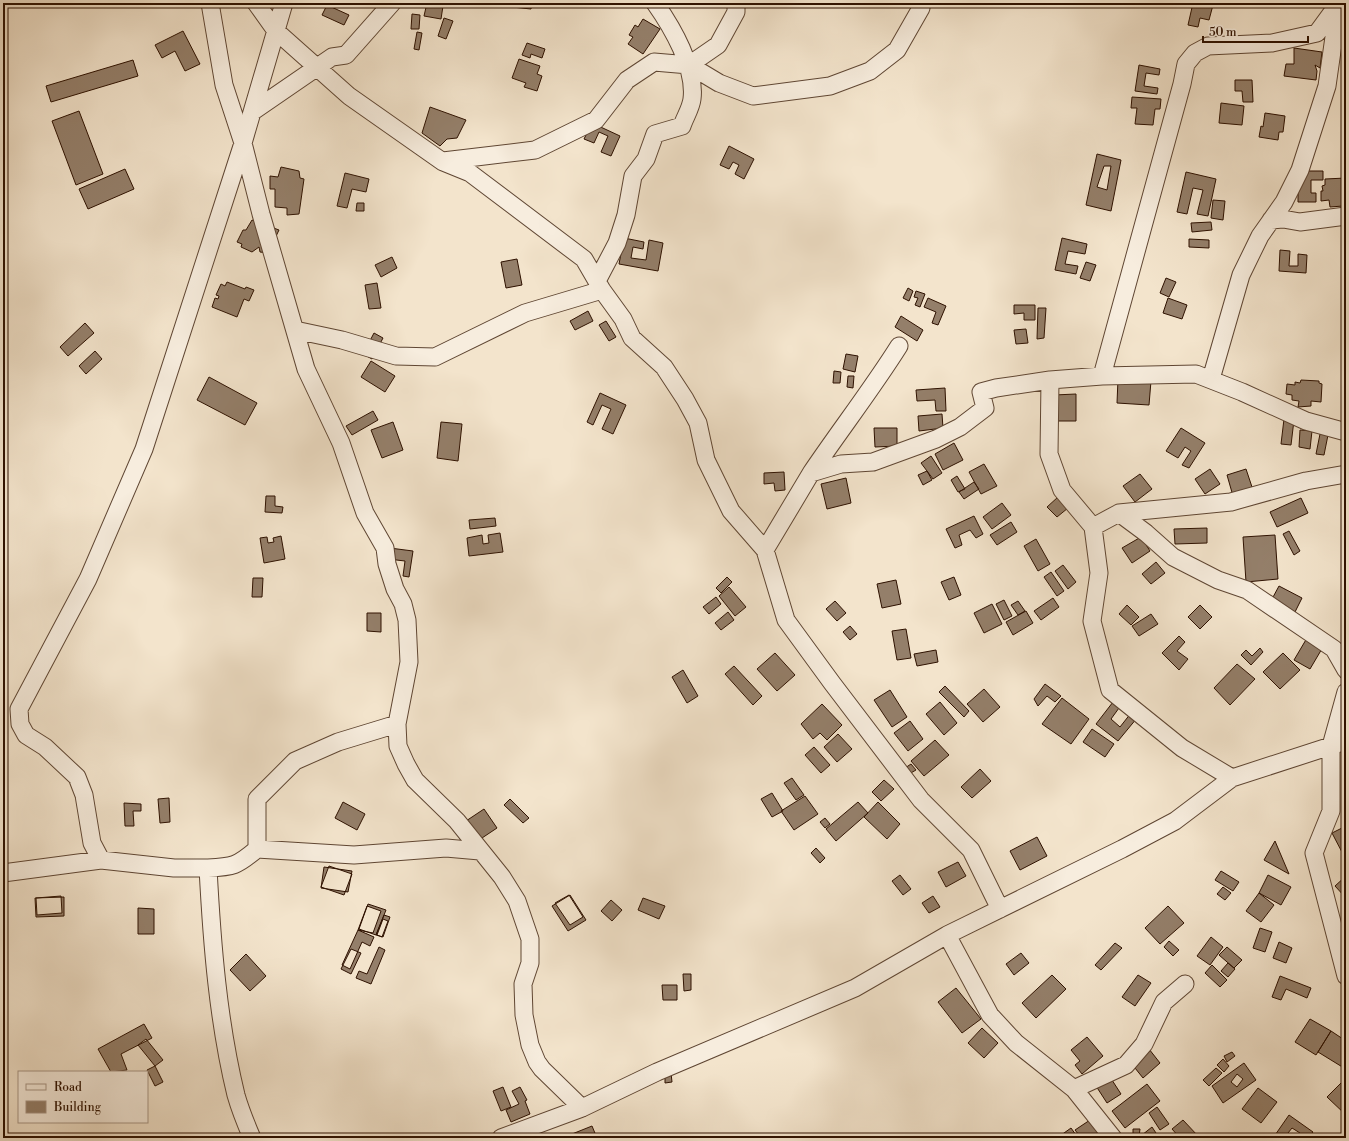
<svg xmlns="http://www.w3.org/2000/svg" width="1349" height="1141" font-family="'Libre Bodoni',serif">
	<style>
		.building { fill: #947f6a; stroke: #2e1100; fill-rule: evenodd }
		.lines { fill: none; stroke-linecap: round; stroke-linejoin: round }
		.street-casing { stroke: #5f4633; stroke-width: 19 }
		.street { stroke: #f7edde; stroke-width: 17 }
	</style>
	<rect width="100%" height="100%" fill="#f3e4cc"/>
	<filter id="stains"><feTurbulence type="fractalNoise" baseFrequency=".005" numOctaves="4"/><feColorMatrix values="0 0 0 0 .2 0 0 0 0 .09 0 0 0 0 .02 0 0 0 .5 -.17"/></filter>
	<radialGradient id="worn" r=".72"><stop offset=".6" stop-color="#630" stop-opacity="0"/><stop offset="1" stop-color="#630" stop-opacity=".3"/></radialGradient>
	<path class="building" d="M427,3L443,6L441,19L424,16Z
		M513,3H532L531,9L512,7Z
		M1193,3L1213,5L1209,20L1200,18L1198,27L1188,25Z
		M327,5L349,15L344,25L322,15Z
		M412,14L420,15L419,29H411Z
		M444,18L453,21L446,39L438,36Z
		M643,19L660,29L643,54L628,44L633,37L629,35L635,25L638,27Z
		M183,31L200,64L185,71L175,51L162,58L155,45Z
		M417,32L422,33L419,50L414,49Z
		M527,43L545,49L542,58L531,54L530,58L522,55Z
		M1294,48L1322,52L1320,68L1315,65L1317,71L1316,80L1284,76L1286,64H1294Z
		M519,59L540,66L537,74L542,76L537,91L524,87L526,83L512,78Z
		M133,60L138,76L51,102L46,86Z
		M1139,65L1160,69L1159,75L1146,73L1144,86L1158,88L1157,94L1135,91Z
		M1235,80H1252L1253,102H1243L1242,91H1235Z
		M1132,97L1161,99L1160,109H1155L1153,125L1135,124L1137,108H1131Z
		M1221,103L1244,106L1242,125L1219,123Z
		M430,107L466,120L457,138L447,139L440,146L422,133Z
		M79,111L103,174L76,185L52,121Z
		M1265,113L1285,116L1283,132H1279L1278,140L1259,137L1261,126L1263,127Z
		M592,123L620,136L611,156L601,152L608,136L599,132L594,143L584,139Z
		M729,146L754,159L744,179L735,174L739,165L733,162L729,169L720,165Z
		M1097,154L1121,160L1111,211L1086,205ZM1104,166H1111L1107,190L1097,187Z
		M281,167L299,171L300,178L304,179L299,214L287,215V208L275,207V189H270V176L278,177Z
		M125,169L134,189L88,209L79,189Z
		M1304,171H1323V180H1311V193H1316V202H1298V177Z
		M1186,172L1216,179L1208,216L1197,214L1203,190L1193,188L1187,214L1177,212Z
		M345,173L369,179L366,192L352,189L347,208L337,206Z
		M1346,178V199L1343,200V206L1330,207L1329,200L1321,201V191H1323L1322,186L1325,185V179Z
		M1213,200L1225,201L1223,220L1211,218Z
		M357,203H364V211H356Z
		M252,220L279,230L268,253L260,252L259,247L252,252L241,247L242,244L237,242L243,230H246Z
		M1211,222L1212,230L1192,232L1191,223Z
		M624,238L644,242L643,249L633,247L631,258L646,260L649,240L663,243L658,271L619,264Z
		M1062,238L1087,244L1085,254L1068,251L1065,264L1078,266L1076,274L1055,270Z
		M1189,239L1209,240V248L1189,247Z
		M1280,250L1290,251L1289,266H1298V254L1307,255L1306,273L1279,271Z
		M392,257L397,268L381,277L375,265Z
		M517,259L522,285L506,288L501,262Z
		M1086,262L1096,265L1090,281L1080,278Z
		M1166,278L1176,282L1169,297L1160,293Z
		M227,282L245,289L246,287L254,290L249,301L244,299L237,317L212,307L215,298L218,299L219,296L216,295L221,284L225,286Z
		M377,283L381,308L369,309L365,285Z
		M908,288L913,291L909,301L903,298Z
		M916,291L925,294L920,307L915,305L918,298L914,297Z
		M928,298L946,306L938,325L932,323L936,312L924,307Z
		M1168,298L1187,305L1182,319L1163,313Z
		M1014,305H1035V320H1024V313L1014,314Z
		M1038,308H1046L1044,338L1037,339Z
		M588,311L593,321L575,330L570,321Z
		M901,316L923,330L917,341L895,327Z
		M606,321L616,337L609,341L599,325Z
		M85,323L94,333L68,356L60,347Z
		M1026,329L1028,343L1016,344L1014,330Z
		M374,333L383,338L372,359L363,354Z
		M95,351L102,359L86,374L79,366Z
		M846,354L858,356L855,372L843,369Z
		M371,361L395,376L385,392L361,377Z
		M834,371L841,372L840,383H833Z
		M848,376H854L853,388L847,387Z
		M209,377L257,403L245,425L197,400Z
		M1118,379L1151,381L1149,405L1117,403Z
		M1301,380L1319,381V383L1322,384L1321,402L1311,401V406L1298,407L1299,401L1292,400V395L1286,394L1287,384L1295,385V382L1300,383Z
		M945,388L946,411H936L935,400L917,401L916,390Z
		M600,393L626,405L613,434L602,429L611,409L602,405L593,425L587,422Z
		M1076,394V421H1054V395Z
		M373,411L378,420L352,435L346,426Z
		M942,414L943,428L919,431L918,416Z
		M1284,419L1294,420L1291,445L1281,444Z
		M393,422L403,450L382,458L371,430Z
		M441,422L462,424L458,461L437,458Z
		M874,428H897V446L875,447Z
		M1181,428L1205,443L1189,468L1182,465L1191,451L1185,447L1178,458L1166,451Z
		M1300,430L1312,431L1310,449L1299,447Z
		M1320,434L1328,435L1324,455L1316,454Z
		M954,443L963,460L943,470L935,454Z
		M931,456L942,473L933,479L921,463Z
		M984,464L997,486L981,494L969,472Z
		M1210,469L1220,484L1205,494L1195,479Z
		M1246,469L1253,490L1233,496L1227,475Z
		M927,471L932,480L923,485L918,475Z
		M784,472L785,490L775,491L774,483L764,484V473Z
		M1140,474L1152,489L1135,502L1123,486Z
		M957,476L965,489L958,492L951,480Z
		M846,478L851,503L827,509L821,484Z
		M974,482L979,489L964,499L959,492Z
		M266,496H275V506L283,507L282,513L265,512Z
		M1058,497L1068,508L1057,517L1047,507Z
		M1301,498L1308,513L1277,527L1270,512Z
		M1002,503L1011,515L992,529L983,517Z
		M974,516L983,534L976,538L970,530L959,535L962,545L955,548L946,529Z
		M495,518L496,526L470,529L469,520Z
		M1011,522L1017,532L997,545L990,535Z
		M1207,528V543L1175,544L1174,529Z
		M1289,531L1300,551L1294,555L1283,534Z
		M500,533L503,552L469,556L467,538L482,535L483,544L489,543L488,535Z
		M1275,535L1278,579L1246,582L1243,537Z
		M281,536L285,559L264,563L260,538L267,537L268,543L274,542L273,538Z
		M1141,537L1150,551L1132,563L1122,548Z
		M1036,539L1050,564L1038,571L1024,546Z
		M382,547L413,551L409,577L403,576L405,561L388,559Z
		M1156,562L1165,573L1151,584L1142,574Z
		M1063,565L1076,582L1068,589L1055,571Z
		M1051,572L1064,591L1057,596L1044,577Z
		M727,577L732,582L721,593L716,588Z
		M954,577L961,595L949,600L941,582Z
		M253,578H263L262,597H252Z
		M896,580L901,604L882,608L877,584Z
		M1279,586L1302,598L1295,612L1272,599Z
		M729,587L746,607L735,616L719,596Z
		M716,597L721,604L709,614L703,607Z
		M1053,598L1059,607L1041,620L1034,611Z
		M1004,600L1012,616L1004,620L996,604Z
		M835,601L846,613L837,621L826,609Z
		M1018,601L1025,611L1018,615L1011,605Z
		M992,604L1002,624L984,633L974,613Z
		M1127,605L1139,617L1131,625L1119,614Z
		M1200,605L1212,617L1200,629L1188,617Z
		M1026,611L1033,623L1013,635L1006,622Z
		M728,612L734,620L721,630L715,623Z
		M367,613H381V632L367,631Z
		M1151,614L1158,624L1139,636L1132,626Z
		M850,626L857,634L850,640L843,632Z
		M906,629L911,658L897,660L892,631Z
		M1179,636L1185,642L1177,651L1188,659L1179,670L1162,653Z
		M1307,638L1323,647L1310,669L1294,660Z
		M1260,648L1263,652L1251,665L1241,655L1246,650L1252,656Z
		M936,650L938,662L917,666L914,654Z
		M775,653L795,675L777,691L757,669Z
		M1283,653L1300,670L1280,689L1263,672Z
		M1237,664L1255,679L1230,705L1214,688Z
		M734,666L762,696L753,705L725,674Z
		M683,670L698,696L687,703L672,677Z
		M1045,684L1061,696L1055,702L1047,696L1038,706L1034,699Z
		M945,686L969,711L964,717L939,692Z
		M984,689L1000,707L983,722L967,704Z
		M890,690L907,717L892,727L874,700Z
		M1062,698L1089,719L1071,744L1042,724Z
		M940,702L957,723L944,735L926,714Z
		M1113,702L1119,708L1111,719L1120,727L1131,713L1137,718L1118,741L1096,724Z
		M822,704L842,725L827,740L820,733L813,739L801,724Z
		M910,721L923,739L908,751L894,733Z
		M1092,729L1114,744L1105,757L1083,742Z
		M838,734L852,749L837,762L824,747Z
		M935,740L949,755L924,776L911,761Z
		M814,747L830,765L821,773L805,755Z
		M911,764L916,770L909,774L905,768Z
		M980,769L991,781L972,798L961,787Z
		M792,778L804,795L796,800L784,783Z
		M884,780L894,789L881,801L872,792Z
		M772,793L783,811L772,817L761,799Z
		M805,796L818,814L794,830L781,811Z
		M169,798L170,822L160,823L158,799Z
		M510,799L529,818L523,823L504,805Z
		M343,802L365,814L357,830L335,818Z
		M858,802L868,813L836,841L826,829Z
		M878,802L900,824L887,839L864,817Z
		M124,803L141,804V811H133L134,826H125Z
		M484,809L497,828L476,842L463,823Z
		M825,818L830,824L825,828L820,822Z
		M1346,826V854L1344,856L1332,833Z
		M1037,837L1047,856L1020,870L1010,851Z
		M1275,841L1289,874L1264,860Z
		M816,848L825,858L820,863L811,853Z
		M958,862L966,876L946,887L938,872Z
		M329,866L352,874L344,895L321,887Z
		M324,867L352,871L348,892L321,888Z
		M1221,871L1239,882L1233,891L1215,880Z
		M900,875L911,889L903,895L892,881Z
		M1268,875L1291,887L1281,905L1259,893Z
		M1346,876V898L1335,886Z
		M1223,887L1231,893L1225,900L1217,894Z
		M1259,893L1274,905L1261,922L1246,911Z
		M569,895L583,917L570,925L555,903Z
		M570,895L586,920L568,931L552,906Z
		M61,896L62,913L37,915L36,898Z
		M933,896L940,907L929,913L922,903Z
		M64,897V916L36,917L35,898Z
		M643,898L665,906L659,919L638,910Z
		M611,900L622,910L612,921L601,911Z
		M368,904L386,910L376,935L359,929Z
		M367,906L381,911L373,933L358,930Z
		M1168,906L1184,923L1160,944L1145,928Z
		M138,908L154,909V934H138Z
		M384,915L390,917L383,937L376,935Z
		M383,919L388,921L382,937L377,935Z
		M1260,928L1272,932L1265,952L1253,948Z
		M358,930L374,937L370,946L362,942L350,969L342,965Z
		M1211,937L1223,947L1210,965L1197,956Z
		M1169,941L1179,950L1173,956L1164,947Z
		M1279,942L1292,948L1286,963L1273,958Z
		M1115,943L1122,948L1101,970L1095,965Z
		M379,947L385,950L371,984L356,978L359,971L367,974Z
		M1227,947L1242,960L1234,968L1219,955Z
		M351,949L361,953L351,974L341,969Z
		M1021,953L1029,963L1014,975L1006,964Z
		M246,954L266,976L250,991L230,970Z
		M1228,963L1235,969L1228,977L1221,971Z
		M1212,965L1227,980L1220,987L1205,973Z
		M683,974H691V990L684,991Z
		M1052,975L1066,989L1036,1018L1022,1003Z
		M1138,975L1151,983L1135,1006L1122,997Z
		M1280,976L1311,988L1307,998L1286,989L1281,1000L1272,997Z
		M662,985H677V1000H663Z
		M956,988L981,1019L962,1033L938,1002Z
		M1310,1019L1331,1031L1316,1055L1295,1042Z
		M144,1024L152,1038L121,1054L127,1070L111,1072L98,1049Z
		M982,1028L998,1043L984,1058L968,1043Z
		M1331,1031L1346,1041V1065L1344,1068L1318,1052Z
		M1087,1037L1103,1056L1082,1074L1075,1065L1080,1061L1071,1050Z
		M146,1039L163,1060L155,1066L138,1045Z
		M1149,1049L1160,1063L1143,1078L1131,1063Z
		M1232,1052L1235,1056L1227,1062L1224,1056Z
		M1223,1059L1229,1066L1224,1072L1217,1065Z
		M1244,1063L1256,1080L1223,1103L1212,1086ZM1237,1074L1243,1079L1237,1087L1231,1082Z
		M155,1066L163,1082L155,1086L147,1070Z
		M1216,1068L1222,1073L1209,1086L1203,1080Z
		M671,1073L672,1082L665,1083V1074Z
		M1110,1077L1121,1094L1107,1103L1096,1086Z
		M1346,1078V1115L1327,1097Z
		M1147,1084L1160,1101L1125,1128L1112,1111Z
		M503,1087L511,1107L501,1111L493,1091Z
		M520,1087L527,1100L525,1101L530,1114L511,1122L506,1110L519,1104L512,1091Z
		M1258,1088L1277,1102L1261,1123L1242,1109Z
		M1157,1107L1169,1124L1160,1130L1149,1113Z
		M1289,1115L1313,1132L1308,1138H1296L1300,1133L1292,1128L1284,1138H1273Z
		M1090,1120L1102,1138H1075L1079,1135L1075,1130Z
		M1183,1120L1198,1136L1196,1138H1180L1172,1129Z
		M592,1126L597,1138H562Z
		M1152,1127L1156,1133L1150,1138H1144L1142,1135Z
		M1071,1128L1076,1135L1071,1138H1057Z
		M1133,1129H1140L1139,1137H1133Z"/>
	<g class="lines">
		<g class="street-casing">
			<path id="street" d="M210,3L224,85L243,143L261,214L306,369L341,443L365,513L385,548L387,564L395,589L403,604L407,620L409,662L397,724L398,746L406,764L415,780L457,821L502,877L517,901L530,939V963L523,984L524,1015L530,1045L537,1062L542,1069L582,1108
				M256,3L276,31L349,96L443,162L470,173L584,259L602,290L623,319L632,338L664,367L685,399L698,423L706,460L731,511L765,550L786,620L832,683L921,800L971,850L1000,909
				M689,65L718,45L736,12V3
				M252,112L332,57L346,55L392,3
				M443,161L535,150L596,120L627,80L654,62L689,65L719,83L753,96L830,86L870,71L897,50L921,8
				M1271,220L1283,219L1300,222L1346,216
				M597,281L617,243L626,215L633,176L646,159L655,134L682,126C685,117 691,108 692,99C696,68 672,27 655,3
				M295,330L342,340L396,356L435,357L525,313L602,290
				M1102,376L1182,84L1186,64L1195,53L1208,46L1272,43L1317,33L1339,3
				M1211,379L1241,275L1260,236L1284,202L1300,170L1327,86L1338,9
				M1050,380L1049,454L1062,490L1093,527L1099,573L1092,621L1110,690L1182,748L1232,778
				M811,473C840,430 872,389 899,346
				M1119,513L1146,533L1173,557L1218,580L1247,590L1334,649L1346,670
				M1093,527L1119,513L1231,502L1306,481L1346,474
				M765,550L811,473L841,464L873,462L936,439L960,427L985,408L981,392L996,388L1050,380L1102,376L1196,374L1242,392L1306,421L1346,432
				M1346,692L1331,746V811L1314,853L1346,976
				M257,849V799L295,761L338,742L397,724
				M101,860L92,843L84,795L77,777L45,747L26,735L20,724L19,709L88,579L144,449L243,143L284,3
				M208,868C233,867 237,866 257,849L354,855L446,848L480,851
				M3,873L101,860L174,868H208C212,944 218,1021 236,1095C240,1109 246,1124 252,1138
				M947,935L990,1015L1016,1043L1074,1089L1113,1138
				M1074,1089L1126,1065L1144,1044L1164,1002L1185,984
				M501,1138L582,1108L657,1072L855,988L947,935L1122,849L1175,821L1232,778L1346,741"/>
		</g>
		<use href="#street" class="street"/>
	</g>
	<rect width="1349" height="1141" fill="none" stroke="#f3e4cc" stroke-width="16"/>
	<rect x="4" y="4" width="1341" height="1133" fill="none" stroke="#2e1100" stroke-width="2"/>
	<rect x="8" y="8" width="1333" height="1125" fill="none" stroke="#2e1100"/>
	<rect x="18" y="1071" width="130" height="52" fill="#f7edde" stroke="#a79585"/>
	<rect x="26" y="1084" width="20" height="6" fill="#f7edde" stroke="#a79585"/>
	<text x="54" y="1091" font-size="12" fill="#2e1100">Road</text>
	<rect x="26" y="1101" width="20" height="12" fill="#947f6a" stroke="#a79585"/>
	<text x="54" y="1111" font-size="12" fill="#2e1100">Building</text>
	<path d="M1203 36v6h105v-6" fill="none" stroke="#2e1100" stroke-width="2"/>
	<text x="1209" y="36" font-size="12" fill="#2e1100" stroke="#f7edde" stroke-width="3" paint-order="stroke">50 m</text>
	<rect width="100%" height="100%" filter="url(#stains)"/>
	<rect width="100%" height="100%" fill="url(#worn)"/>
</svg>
